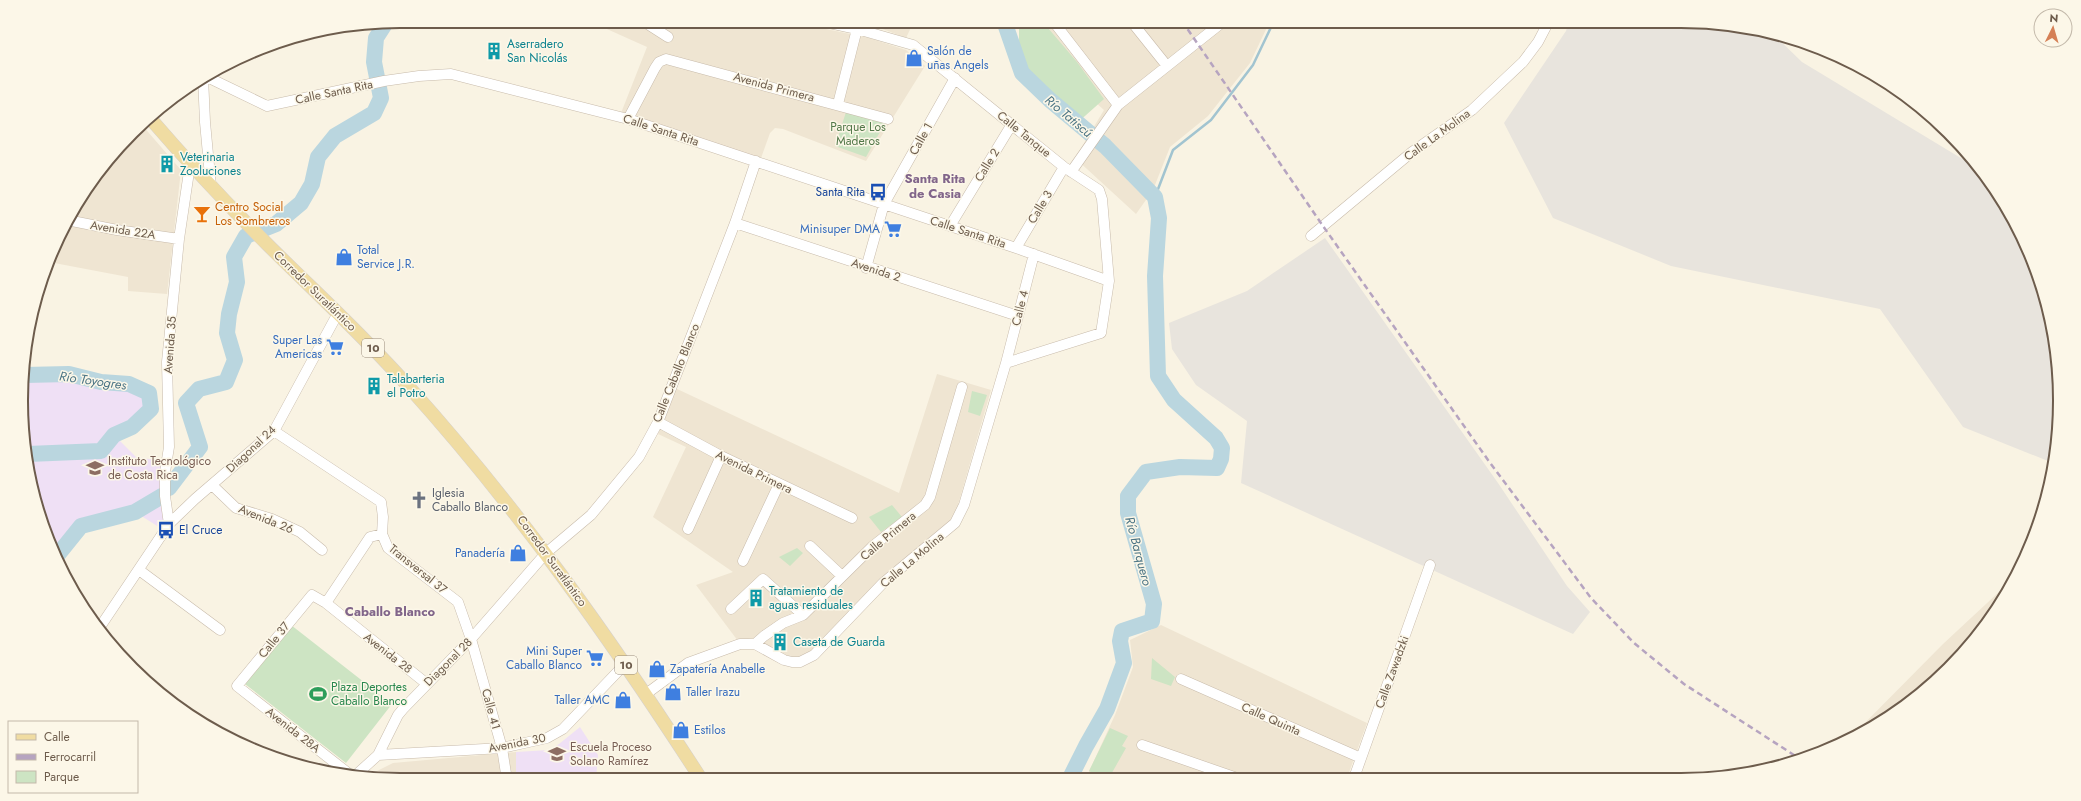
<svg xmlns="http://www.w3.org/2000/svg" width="2081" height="801" font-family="Jost,sans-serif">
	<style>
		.residential { fill: #efe5d2 }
		.industrial { fill: #e8e4dd }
		.education { fill: #efe0f5 }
		.green { fill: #cde4c3 }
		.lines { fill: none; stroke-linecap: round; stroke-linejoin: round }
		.stream { stroke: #a2c4d0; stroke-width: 2.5 }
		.river { stroke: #bad6df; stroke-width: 16 }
		.minor-casing { stroke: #c8bbab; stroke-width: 11 }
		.major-casing { stroke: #d6d1cd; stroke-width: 14 }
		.minor { stroke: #fff; stroke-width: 10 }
		.major { stroke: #f0dca2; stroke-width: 13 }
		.rail { stroke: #b6a4c0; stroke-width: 2.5; stroke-dasharray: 6 4; stroke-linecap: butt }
		.labels { text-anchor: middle; stroke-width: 3; stroke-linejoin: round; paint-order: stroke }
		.shield { fill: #fcf7e8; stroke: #988a7b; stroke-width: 1 }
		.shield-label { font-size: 11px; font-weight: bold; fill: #6d5c4c }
		.culture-label { font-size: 12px; fill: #0d838f; stroke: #fcf7e8; text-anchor: start }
		.shop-label { font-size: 12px; fill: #366cbe; stroke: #fcf7e8; text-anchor: start }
		.street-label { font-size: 12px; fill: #6d5c4c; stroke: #fcf7e8 }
		.park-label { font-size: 12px; fill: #527849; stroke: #fcf7e8 }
		.transit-label { font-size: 12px; fill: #164399; stroke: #fcf7e8; text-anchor: end }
		.food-label { font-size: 12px; fill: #c56008; stroke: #fcf7e8; text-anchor: start }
		.education-label { font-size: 12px; fill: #785e54; stroke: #fcf7e8; text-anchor: start }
		.worship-label { font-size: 12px; fill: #5b616d; stroke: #fcf7e8; text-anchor: start }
		.leisure-label { font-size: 12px; fill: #27864d; stroke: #fcf7e8; text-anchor: start }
		.water-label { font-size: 13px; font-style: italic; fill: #4c7585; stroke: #fcf7e8 }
		.neighbourhood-label { font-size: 13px; font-weight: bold; fill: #81658a; stroke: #fcf7e8 }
		.rim { fill: none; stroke: #6d5c4c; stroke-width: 2 }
	</style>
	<rect width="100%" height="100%" fill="#f9f3e3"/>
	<path class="residential" d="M589,21H788L869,38L906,50L925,66L866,161L783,129L775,128L770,133L761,158L621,113L647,47Z
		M862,21H914L906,38Z
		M1031,21H1270L1250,63L1208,116L1170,147L1153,190L1136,214L1075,158L1104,110L1060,71Z
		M142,125L181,170L167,294L128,291V277L49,262L72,211Z
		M937,374L991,390L954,519L805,656L793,659L780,654L753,638L738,641L696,585L733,572L653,517L686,447L658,434L675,388L899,493Z
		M2015,577L2009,590L1931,686L1846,742L1943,644Z
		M1161,625L1367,723L1347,778H1086L1115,715L1133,667L1130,640Z
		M516,752V780H401L367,776L393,763Z"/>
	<path class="industrial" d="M1569,21H1680L1772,33L1802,62L1979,169L2009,211L2040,279L2057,351L2059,426L2053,463L1963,427L1880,309L1671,266L1553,218L1504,123L1566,31Z
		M1325,238L1498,483L1567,586L1590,612L1573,634L1241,483L1247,421L1196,385L1172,349L1169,323L1247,291Z"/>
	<path class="education" d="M25,375H69L101,382L129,384L148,394L150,409L131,426L115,436L136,457L162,461L160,475L167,522L162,529L135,512L111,517L81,526L56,557L50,546L28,475Z
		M580,727L598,755L596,780H516V752L549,750L559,744Z"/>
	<path class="green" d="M1028,21H1042L1077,62L1104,99L1076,124L1019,78V25Z
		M846,112L885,123L866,157L835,146Z
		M972,391L987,395L980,416L968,412Z
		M892,505L902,517L881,532L869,517Z
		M797,548L803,553L790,566L779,557Z
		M291,625L392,704L346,763L245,684Z
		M1152,658L1175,677L1171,686L1151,679Z
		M1110,728L1128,736L1122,746L1126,748L1109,778H1093L1095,774L1089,771Z"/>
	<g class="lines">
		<path class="stream" d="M1155,197L1173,150L1211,120L1253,65L1274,21"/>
		<path class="river" d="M1004,21L1022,73L1050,100L1105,146L1155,197L1159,218L1155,276L1158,376L1174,400L1216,438L1222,448L1221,459L1217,468L1180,467L1146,472L1128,496V513L1154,604L1152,621L1122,631L1120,641L1124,663L1107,709L1086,746L1070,778
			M25,375L69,374L101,382L129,384L149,393L151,409L132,427L114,435L101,451L28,454
			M169,488L200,447L186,403L199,389L226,382L235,360L227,333L229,314L237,282L234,257L246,236L276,224L301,203L312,184L318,157L335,136L374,113L381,98L374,62L376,38L385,24
			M56,557L81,526L135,512L162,496"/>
		<g class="minor-casing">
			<path id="minor" d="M643,21L668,37
				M1053,21L1118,105
				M1131,21L1167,66
				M205,76L267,106L384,81L419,76L451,74L628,119L1016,248L1109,281
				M203,77L205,122L211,187
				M838,104L859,21
				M628,119L655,68L659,62L666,59L888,119
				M1071,172L1118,105L1224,21
				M67,220L117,230L179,239
				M735,223L1018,316
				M950,226L1012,124
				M1311,236L1412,152L1472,110L1523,62L1538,42L1549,21
				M1016,248L1064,167
				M866,268L884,204L955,78
				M1006,363L1034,254
				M658,422L721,456L852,518
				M274,431L381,502L383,517L382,534L388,548L458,602L471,639L502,748L507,780
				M212,485L236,508L272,519L300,532L322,550
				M169,524L165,496V472L169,447L167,362L179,239L190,165
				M688,529L721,456
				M810,546L842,576
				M743,561L779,484
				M139,570L220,630
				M326,603L370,537L382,534
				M731,609L763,579L803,615
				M100,627L169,524L195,499L274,431L338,313
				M755,644L764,636L783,623L803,615L873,546L925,505L930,497L962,387
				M1181,679L1361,758
				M646,694L688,663L740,644H755L784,660L792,662H800L814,655L883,583L955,523L964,505L1006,363L1101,333L1109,281L1102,199L1099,190L1064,167L913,45L857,29L820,21
				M1142,745L1237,778
				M378,755L502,748L547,738L563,729L625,664
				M348,773L237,686L312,595L326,603L427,684
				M357,774L378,755L398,715L403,709L471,639L546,553L591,515L639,457L658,422L735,223L756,161
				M1354,778L1430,565"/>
		</g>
		<g class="major-casing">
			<path id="major" d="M149,117C187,161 226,203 267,244C314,291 364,336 408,386C518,508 612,641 701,779"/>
		</g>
		<use href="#minor" class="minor"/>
		<use href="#major" class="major"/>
		<path class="rail" d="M1182,21L1323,226L1488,460L1591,598L1634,643L1684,684L1797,757"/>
	</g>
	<defs>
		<g id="building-bare" transform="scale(1.38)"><path d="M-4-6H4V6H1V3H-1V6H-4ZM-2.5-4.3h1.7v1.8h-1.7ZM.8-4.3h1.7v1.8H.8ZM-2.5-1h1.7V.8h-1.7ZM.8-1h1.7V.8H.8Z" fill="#0f9aa8" stroke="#fcf7e8" stroke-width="2.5" paint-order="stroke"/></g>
		<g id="shop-bare" transform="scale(1.38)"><path d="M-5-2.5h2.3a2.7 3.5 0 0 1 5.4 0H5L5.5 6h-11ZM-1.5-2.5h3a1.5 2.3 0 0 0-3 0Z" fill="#3f7fe0" stroke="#fcf7e8" stroke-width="2.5" paint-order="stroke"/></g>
		<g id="bus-bare" transform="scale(1.38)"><path d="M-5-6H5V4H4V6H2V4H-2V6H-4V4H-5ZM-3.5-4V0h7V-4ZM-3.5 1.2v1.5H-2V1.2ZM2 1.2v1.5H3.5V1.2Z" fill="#1a4fb4" stroke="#fcf7e8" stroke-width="2.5" paint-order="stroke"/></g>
		<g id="bar-bare" transform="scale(1.38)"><path d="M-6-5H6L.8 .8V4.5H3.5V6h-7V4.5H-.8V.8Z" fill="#e8710a" stroke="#fcf7e8" stroke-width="2.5" paint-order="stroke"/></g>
		<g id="supermarket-bare" transform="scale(1.38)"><path d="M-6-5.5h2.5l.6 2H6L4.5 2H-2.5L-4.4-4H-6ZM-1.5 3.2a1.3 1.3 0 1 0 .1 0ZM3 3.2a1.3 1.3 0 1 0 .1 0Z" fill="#3f7fe0" stroke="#fcf7e8" stroke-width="2.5" paint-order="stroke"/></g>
		<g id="university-bare" transform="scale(1.38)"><path d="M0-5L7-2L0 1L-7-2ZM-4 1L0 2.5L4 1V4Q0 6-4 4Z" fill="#8d6e63" stroke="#fcf7e8" stroke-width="2.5" paint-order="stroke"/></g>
		<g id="church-bare" transform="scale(1.38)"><path d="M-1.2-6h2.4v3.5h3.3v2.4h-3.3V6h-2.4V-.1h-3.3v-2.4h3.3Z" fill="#6b7280" stroke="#fcf7e8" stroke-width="2.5" paint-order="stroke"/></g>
		<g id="stadium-bare" transform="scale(1.38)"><path d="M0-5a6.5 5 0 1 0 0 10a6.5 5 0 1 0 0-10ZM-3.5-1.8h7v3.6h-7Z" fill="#2e9e5b" stroke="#fcf7e8" stroke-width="2.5" paint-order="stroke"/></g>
		<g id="school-bare" transform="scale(1.38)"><path d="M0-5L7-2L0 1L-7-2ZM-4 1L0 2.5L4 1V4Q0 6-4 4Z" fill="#8d6e63" stroke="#fcf7e8" stroke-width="2.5" paint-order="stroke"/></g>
	</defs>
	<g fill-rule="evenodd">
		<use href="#building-bare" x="494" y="51"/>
		<use href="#shop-bare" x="914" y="58"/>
		<use href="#building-bare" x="167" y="164"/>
		<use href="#bus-bare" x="878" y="192"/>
		<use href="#bar-bare" x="202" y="214"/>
		<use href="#supermarket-bare" x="893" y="229"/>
		<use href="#shop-bare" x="344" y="257"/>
		<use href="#supermarket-bare" x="335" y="347"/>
		<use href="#building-bare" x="374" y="386"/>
		<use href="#university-bare" x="95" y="468"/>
		<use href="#church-bare" x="419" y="500"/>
		<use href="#bus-bare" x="166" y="530"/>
		<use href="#shop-bare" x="518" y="553"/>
		<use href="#building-bare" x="756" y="598"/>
		<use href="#building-bare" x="780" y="642"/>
		<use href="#supermarket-bare" x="595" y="658"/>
		<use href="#shop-bare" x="657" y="669"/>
		<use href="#shop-bare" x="673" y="692"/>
		<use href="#stadium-bare" x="318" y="694"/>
		<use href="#shop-bare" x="623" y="700"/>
		<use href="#shop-bare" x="681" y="730"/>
		<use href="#school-bare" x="557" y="754"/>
	</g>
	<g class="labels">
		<g class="shield">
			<rect x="362" y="339" width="22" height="18" rx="3"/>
			<rect x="615" y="656" width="22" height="18" rx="3"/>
		</g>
		<g class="shield-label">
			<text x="373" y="352">10</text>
			<text x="626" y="669">10</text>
		</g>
		<g class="culture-label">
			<text x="507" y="48">Aserradero<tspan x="507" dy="14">San Nicolás</tspan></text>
			<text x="180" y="161">Veterinaria<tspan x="180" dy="14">Zooluciones</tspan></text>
			<text x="387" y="383">Talabarteria<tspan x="387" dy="14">el Potro</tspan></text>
			<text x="769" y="595">Tratamiento de<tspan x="769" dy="14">aguas residuales</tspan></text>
			<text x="793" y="646">Caseta de Guarda</text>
		</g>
		<g class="shop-label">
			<text x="927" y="55">Salón de<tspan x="927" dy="14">uñas Angels</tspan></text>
			<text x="880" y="233" text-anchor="end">Minisuper DMA</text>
			<text x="357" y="254">Total<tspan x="357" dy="14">Service J.R.</tspan></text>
			<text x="322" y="344" text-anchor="end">Super Las<tspan x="322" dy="14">Americas</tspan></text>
			<text x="505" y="557" text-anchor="end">Panadería</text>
			<text x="582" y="655" text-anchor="end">Mini Super<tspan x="582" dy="14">Caballo Blanco</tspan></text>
			<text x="670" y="673">Zapatería Anabelle</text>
			<text x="686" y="696">Taller Irazu</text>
			<text x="610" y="704" text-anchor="end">Taller AMC</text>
			<text x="694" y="734">Estilos</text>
		</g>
		<g class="street-label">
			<text transform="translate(774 87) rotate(15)" y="4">Avenida Primera</text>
			<text transform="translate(334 92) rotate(-12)" y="4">Calle Santa Rita</text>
			<text transform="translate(661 130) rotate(18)" y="4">Calle Santa Rita</text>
			<text transform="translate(1024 134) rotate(39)" y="4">Calle Tanque</text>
			<text transform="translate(1437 135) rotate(-36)" y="4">Calle La Molina</text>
			<text transform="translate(921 139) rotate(-61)" y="4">Calle 1</text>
			<text transform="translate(987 165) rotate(-59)" y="4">Calle 2</text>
			<text transform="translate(1040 207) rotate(-59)" y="4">Calle 3</text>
			<text transform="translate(123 230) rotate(9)" y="4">Avenida 22A</text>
			<text transform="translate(968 232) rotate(18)" y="4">Calle Santa Rita</text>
			<text transform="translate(876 270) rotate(18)" y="4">Avenida 2</text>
			<text transform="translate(315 291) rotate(44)" y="4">Corredor Suratlántico</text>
			<text transform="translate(1020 308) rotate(-76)" y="4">Calle 4</text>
			<text transform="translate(170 345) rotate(-86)" y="4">Avenida 35</text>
			<text transform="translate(676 373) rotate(-68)" y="4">Calle Caballo Blanco</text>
			<text transform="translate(251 449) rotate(-43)" y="4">Diagonal 24</text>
			<text transform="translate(754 472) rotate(26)" y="4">Avenida Primera</text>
			<text transform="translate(266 519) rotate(22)" y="4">Avenida 26</text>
			<text transform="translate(888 536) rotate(-40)" y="4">Calle Primera</text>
			<text transform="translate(912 560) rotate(-40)" y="4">Calle La Molina</text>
			<text transform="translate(552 561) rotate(54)" y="4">Corredor Suratlántico</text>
			<text transform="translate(418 569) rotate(39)" y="4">Transversal 37</text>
			<text transform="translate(274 640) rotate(-51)" y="4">Calle 37</text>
			<text transform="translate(388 653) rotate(38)" y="4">Avenida 28</text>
			<text transform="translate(448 662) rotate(-45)" y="4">Diagonal 28</text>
			<text transform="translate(1392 672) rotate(-70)" y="4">Calle Zawadzki</text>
			<text transform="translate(491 709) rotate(75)" y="4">Calle 41</text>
			<text transform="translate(1271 719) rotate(24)" y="4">Calle Quinta</text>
			<text transform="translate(293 730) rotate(38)" y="4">Avenida 28A</text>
			<text transform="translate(517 743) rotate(-11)" y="4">Avenida 30</text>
		</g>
		<g class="park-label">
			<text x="858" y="131">Parque Los<tspan x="858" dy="14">Maderos</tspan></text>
		</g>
		<g class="transit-label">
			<text x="865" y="196">Santa Rita</text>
			<text x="179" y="534" text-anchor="start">El Cruce</text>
		</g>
		<g class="food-label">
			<text x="215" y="211">Centro Social<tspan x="215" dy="14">Los Sombreros</tspan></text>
		</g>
		<g class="education-label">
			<text x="108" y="465">Instituto Tecnológico<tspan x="108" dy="14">de Costa Rica</tspan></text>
			<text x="570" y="751">Escuela Proceso<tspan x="570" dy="14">Solano Ramírez</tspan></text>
		</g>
		<g class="worship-label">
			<text x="432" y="497">Iglesia<tspan x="432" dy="14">Caballo Blanco</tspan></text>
		</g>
		<g class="leisure-label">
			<text x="331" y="691">Plaza Deportes<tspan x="331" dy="14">Caballo Blanco</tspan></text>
		</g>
		<g class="water-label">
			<text transform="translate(1069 116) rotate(40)" y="5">Río Tatiscú</text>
			<text transform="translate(93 380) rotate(8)" y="5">Río Toyogres</text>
			<text transform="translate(1139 551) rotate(75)" y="5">Río Barquero</text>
		</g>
		<g class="neighbourhood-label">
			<text x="935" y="183">Santa Rita<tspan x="935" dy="15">de Casia</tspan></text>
			<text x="390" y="616">Caballo Blanco</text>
		</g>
	</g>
	<path d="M0 0H2081V801H0ZM400 28H1681A372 372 0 0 1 2053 400V401A372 372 0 0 1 1681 773H400A372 372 0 0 1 28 401V400A372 372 0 0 1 400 28Z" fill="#fcf7e8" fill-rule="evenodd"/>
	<path class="rim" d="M400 28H1681A372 372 0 0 1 2053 400V401A372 372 0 0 1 1681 773H400A372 372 0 0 1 28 401V400A372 372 0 0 1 400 28Z"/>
	<rect x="8" y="721" width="130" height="72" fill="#fcf7e8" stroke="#c3b9aa"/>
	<rect x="16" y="734" width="20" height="6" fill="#f0dca2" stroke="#c3b9aa"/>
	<text x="44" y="741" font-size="12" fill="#6d5c4c">Calle</text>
	<rect x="16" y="754" width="20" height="6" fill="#b6a4c0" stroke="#c3b9aa"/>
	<text x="44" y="761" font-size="12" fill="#6d5c4c">Ferrocarril</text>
	<rect x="16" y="771" width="20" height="12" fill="#cde4c3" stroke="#c3b9aa"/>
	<text x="44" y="781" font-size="12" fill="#6d5c4c">Parque</text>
	<g transform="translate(2053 28) rotate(5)"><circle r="19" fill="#fcf7e8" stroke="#c3b9aa"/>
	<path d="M0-3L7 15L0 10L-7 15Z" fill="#d58056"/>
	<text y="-6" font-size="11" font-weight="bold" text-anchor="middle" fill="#6d5c4c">N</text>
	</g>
</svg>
